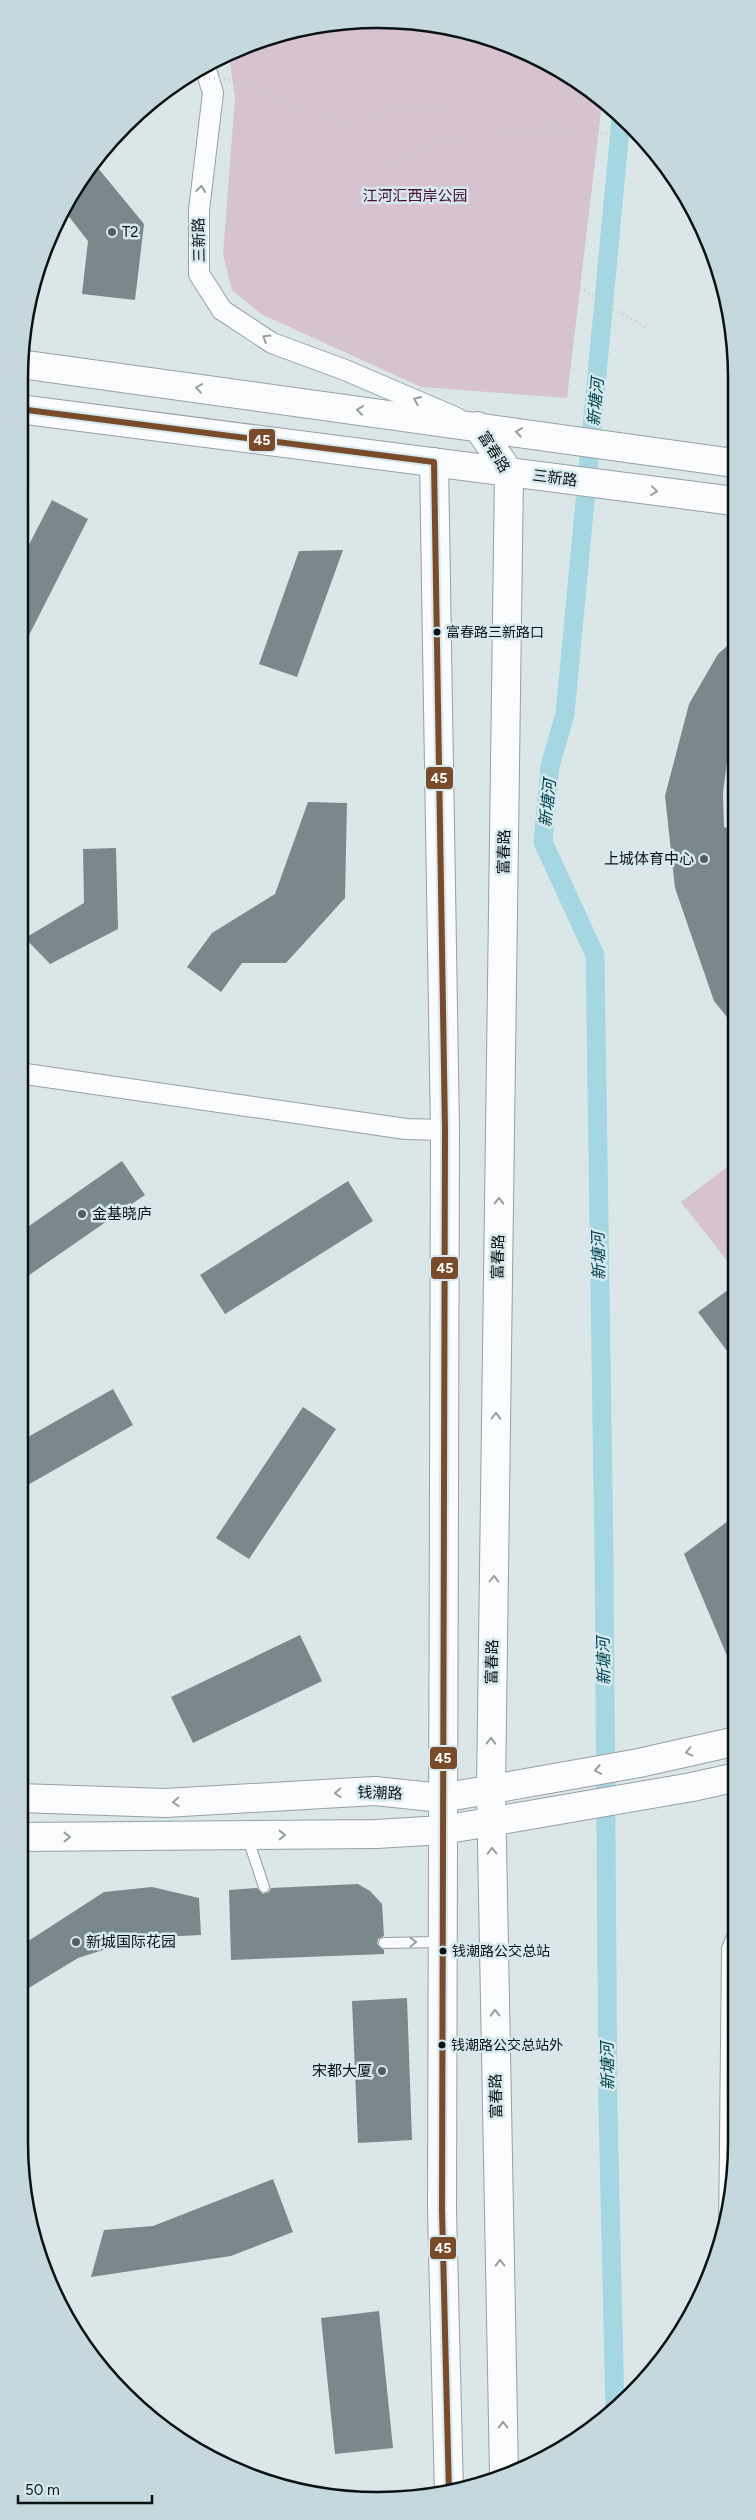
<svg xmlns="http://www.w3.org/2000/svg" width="756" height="2520" font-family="Figtree,'Noto Sans SC',sans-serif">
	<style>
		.green { fill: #d7c3d0 }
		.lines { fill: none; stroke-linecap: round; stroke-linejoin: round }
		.canal { stroke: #a5d7e3; stroke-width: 19 }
		.building { fill: #79888b }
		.service-casing { stroke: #97a0a2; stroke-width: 12 }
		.minor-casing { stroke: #97a0a2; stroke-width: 22 }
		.secondary-casing { stroke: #97a0a2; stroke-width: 30 }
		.path { stroke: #c8cccd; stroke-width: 3; stroke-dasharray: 1 4; stroke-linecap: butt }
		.service { stroke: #fafbfc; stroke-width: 10 }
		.minor { stroke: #fafbfc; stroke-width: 20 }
		.secondary { stroke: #fafbfc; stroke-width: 28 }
		.path-bridge { stroke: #c8cccd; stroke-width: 3; stroke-dasharray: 1 4; stroke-linecap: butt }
		.bus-1-casing { stroke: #d5e9ee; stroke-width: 10 }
		.bus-1 { stroke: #7a4b2a; stroke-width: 6 }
		.oneway { stroke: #9a9e9f }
		.poi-dot { fill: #545c5e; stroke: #d5e9ee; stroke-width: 2 }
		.bus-dot { fill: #0b1214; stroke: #d5e9ee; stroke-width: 2 }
		.labels { text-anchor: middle; stroke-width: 5; stroke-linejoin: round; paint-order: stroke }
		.bus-label { font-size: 14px; fill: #0b1214; stroke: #d5e9ee; text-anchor: start }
		.park-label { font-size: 15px; fill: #4c0f35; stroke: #d5e9ee }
		.poi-label { font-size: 15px; fill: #0b1214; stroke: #d5e9ee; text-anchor: start }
		.street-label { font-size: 15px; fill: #0b1214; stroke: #d5e9ee }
		.water-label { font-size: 16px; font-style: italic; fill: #01424e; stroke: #d5e9ee }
		.rim { fill: none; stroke: #0b1214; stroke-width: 2.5 }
		.line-badge { stroke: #d5e9ee; stroke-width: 2 }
		.badge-label { font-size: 14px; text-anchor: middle; font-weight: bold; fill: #fff }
	</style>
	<rect width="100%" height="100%" fill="#dbe6e8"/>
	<path class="green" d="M378,19L448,26L557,67L602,103L567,398L421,387L261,314L232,290L223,255L235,97L230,62L225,54C272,29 326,24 378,19Z
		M736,1160V1272L681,1202Z"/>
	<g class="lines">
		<path class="canal" d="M615,2410L608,2111L604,1555L595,955L543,842L550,766L565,714L621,119"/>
	</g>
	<path class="building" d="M93,162L144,224L135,300L82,294L88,241L63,209L79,178Z
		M52,500L88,519L19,655V564Z
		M343,550L297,677L259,664L299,551Z
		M735,639V728L730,738L723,793L724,827L735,831V1027L714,1001L675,888L665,796L689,704L718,654Z
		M308,802L347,803L345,898L286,963H242L221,992L187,967L212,933L275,894Z
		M116,848L118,929L50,964L25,938L84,903L83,849Z
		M122,1161L145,1195L19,1282V1233Z
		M348,1181L373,1221L225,1314L200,1275Z
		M736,1284V1363L698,1312Z
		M113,1389L133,1425L19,1490V1442Z
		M303,1407L336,1429L249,1559L216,1538Z
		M736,1515V1677L684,1554Z
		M300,1635L322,1681L193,1743L171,1697Z
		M358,1884L370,1891L382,1904L384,1936L378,1939L377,1944L384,1950V1954L231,1960L229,1890L257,1888L263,1894L269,1892L271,1888Z
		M152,1887L199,1898L201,1935L141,1938L78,1958L19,1994V1947L104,1892Z
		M407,1998L412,2140L358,2143L352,2001Z
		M273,2179L293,2232L231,2256L91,2277L104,2230L153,2226Z
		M379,2311L393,2448L335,2454L321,2318Z"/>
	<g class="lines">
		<g class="service-casing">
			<path id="service" d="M247,1836L264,1887
				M384,1943L441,1942
				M724,2235L727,1948L737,1925"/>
		</g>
		<g class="minor-casing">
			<path id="minor" d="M201,67L206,70L213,93L199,210V274L222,310L272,343L345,370L457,418
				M19,1073L406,1129L445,1130"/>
		</g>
		<g class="secondary-casing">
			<path id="secondary" d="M20,364L734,463
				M19,409L734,501
				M477,426L509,472L491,1790L504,2474
				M434,462L445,1130L442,2210L449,2493
				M19,1798L165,1803L375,1791L442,1798L639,1763L737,1741
				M19,1837L376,1834L443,1830L692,1787L737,1777"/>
		</g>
		<path class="path" d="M570,77V94L528,176L523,205L541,243L568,278L600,302L648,328
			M424,108L435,143
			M266,176L286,41L283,33
			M430,195C465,194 482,207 486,243
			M379,357C345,344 307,329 286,296C251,245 279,174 324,138C344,123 379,110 405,107C449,103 485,118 525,133"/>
		<use href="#service" class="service"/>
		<use href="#minor" class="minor"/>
		<use href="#secondary" class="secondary"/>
		<path class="path-bridge" d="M493,43C504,93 529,110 570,136
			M184,76L229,80L259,89L298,109L348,123L393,169
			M486,243C484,249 482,256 479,261C475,268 466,275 460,279C399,313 336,251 374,190C417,123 501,134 569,136C590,137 612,131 633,129"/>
		<g class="bus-1-casing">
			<path id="bus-1" d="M19,409L434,462L445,1130L442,2210L449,2493"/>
		</g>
		<use href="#bus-1" class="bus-1"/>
	</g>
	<defs><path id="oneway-chevron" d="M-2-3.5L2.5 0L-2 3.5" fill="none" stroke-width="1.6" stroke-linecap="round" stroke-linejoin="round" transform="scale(1.25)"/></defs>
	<g class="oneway">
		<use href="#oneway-chevron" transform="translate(201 189) rotate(-84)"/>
		<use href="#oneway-chevron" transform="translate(266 338) rotate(-148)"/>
		<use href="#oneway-chevron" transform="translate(199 388) rotate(-172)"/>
		<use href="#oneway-chevron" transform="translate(417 400) rotate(-157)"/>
		<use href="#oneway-chevron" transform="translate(360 410) rotate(-172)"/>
		<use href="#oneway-chevron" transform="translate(519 432) rotate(-171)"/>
		<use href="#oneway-chevron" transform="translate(654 491) rotate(7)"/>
		<use href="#oneway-chevron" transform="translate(499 1201) rotate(-89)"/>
		<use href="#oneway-chevron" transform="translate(496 1416) rotate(-89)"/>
		<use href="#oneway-chevron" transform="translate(494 1579) rotate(-89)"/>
		<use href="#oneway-chevron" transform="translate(491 1741) rotate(-89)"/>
		<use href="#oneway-chevron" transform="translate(689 1752) rotate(167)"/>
		<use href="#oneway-chevron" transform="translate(598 1770) rotate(170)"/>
		<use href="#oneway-chevron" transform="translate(338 1793) rotate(177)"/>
		<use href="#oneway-chevron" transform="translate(176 1802) rotate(177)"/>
		<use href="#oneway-chevron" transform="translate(282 1835) rotate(-1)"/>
		<use href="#oneway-chevron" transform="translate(67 1837)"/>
		<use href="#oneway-chevron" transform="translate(492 1851) rotate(-91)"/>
		<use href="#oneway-chevron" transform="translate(413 1942) rotate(-2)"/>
		<use href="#oneway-chevron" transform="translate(495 2013) rotate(-91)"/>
		<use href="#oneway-chevron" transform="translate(500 2263) rotate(-91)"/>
		<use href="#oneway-chevron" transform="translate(503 2425) rotate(-91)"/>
	</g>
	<g class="poi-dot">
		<circle cx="112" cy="232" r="5"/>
		<circle cx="704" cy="859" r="5"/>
		<circle cx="82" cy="1214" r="5"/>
		<circle cx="76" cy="1942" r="5"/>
		<circle cx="382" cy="2071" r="5"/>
	</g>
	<g class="bus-dot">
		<circle cx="437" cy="632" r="4.5"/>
		<circle cx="443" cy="1951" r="4.5"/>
		<circle cx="442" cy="2045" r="4.5"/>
	</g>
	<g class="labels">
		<g class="bus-label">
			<text x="446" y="637">富春路三新路口</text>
			<text x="452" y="1956">钱潮路公交总站</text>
			<text x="451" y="2050">钱潮路公交总站外</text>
		</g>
		<g class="park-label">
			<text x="415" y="201">江河汇西岸公园</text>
		</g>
		<g class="poi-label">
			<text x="122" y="237">T2</text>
			<text x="694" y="864" text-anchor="end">上城体育中心</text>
			<text x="92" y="1219">金基晓庐</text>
			<text x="86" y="1947">新城国际花园</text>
			<text x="372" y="2076" text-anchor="end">宋都大厦</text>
		</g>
		<g class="street-label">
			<text transform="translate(199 240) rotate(-91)" y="5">三新路</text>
			<text transform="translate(494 452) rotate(58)" y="5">富春路</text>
			<text transform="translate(555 478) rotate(7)" y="5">三新路</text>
			<text transform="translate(504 852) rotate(-89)" y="5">富春路</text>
			<text transform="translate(498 1257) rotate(-89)" y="5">富春路</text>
			<text transform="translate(492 1662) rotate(-89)" y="5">富春路</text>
			<text transform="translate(380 1793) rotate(2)" y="5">钱潮路</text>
			<text transform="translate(496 2096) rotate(-91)" y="5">富春路</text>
		</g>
		<g class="water-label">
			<text transform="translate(595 402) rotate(-85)" y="6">新塘河</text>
			<text transform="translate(547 803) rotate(-84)" y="6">新塘河</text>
			<text transform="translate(598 1256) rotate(-91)" y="6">新塘河</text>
			<text transform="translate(603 1661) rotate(-91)" y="6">新塘河</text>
			<text transform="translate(607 2066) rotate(-91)" y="6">新塘河</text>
		</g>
	</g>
	<path d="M0 0H756V2520H0ZM378 28H378A350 350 0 0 1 728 378V2142A350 350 0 0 1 378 2492H378A350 350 0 0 1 28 2142V378A350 350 0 0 1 378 28Z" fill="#c5d8dd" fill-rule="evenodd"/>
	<path class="rim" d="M378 28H378A350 350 0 0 1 728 378V2142A350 350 0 0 1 378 2492H378A350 350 0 0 1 28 2142V378A350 350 0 0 1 378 28Z"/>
	<g class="line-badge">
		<rect x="248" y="428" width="28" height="24" rx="5" fill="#7a4b2a"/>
		<rect x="425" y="766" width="29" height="24" rx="5" fill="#7a4b2a"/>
		<rect x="430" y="1256" width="29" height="24" rx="5" fill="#7a4b2a"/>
		<rect x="429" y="1746" width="29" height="24" rx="5" fill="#7a4b2a"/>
		<rect x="429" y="2236" width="28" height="24" rx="5" fill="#7a4b2a"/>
	</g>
	<g class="badge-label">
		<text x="262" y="445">45</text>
		<text x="439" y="783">45</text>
		<text x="445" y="1273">45</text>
		<text x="443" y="1763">45</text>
		<text x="443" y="2253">45</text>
	</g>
	<path d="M18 2495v8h134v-8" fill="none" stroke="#0b1214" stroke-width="2.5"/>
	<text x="25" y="2495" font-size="15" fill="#0b1214" stroke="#d5e9ee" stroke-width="4" paint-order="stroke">50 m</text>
</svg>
